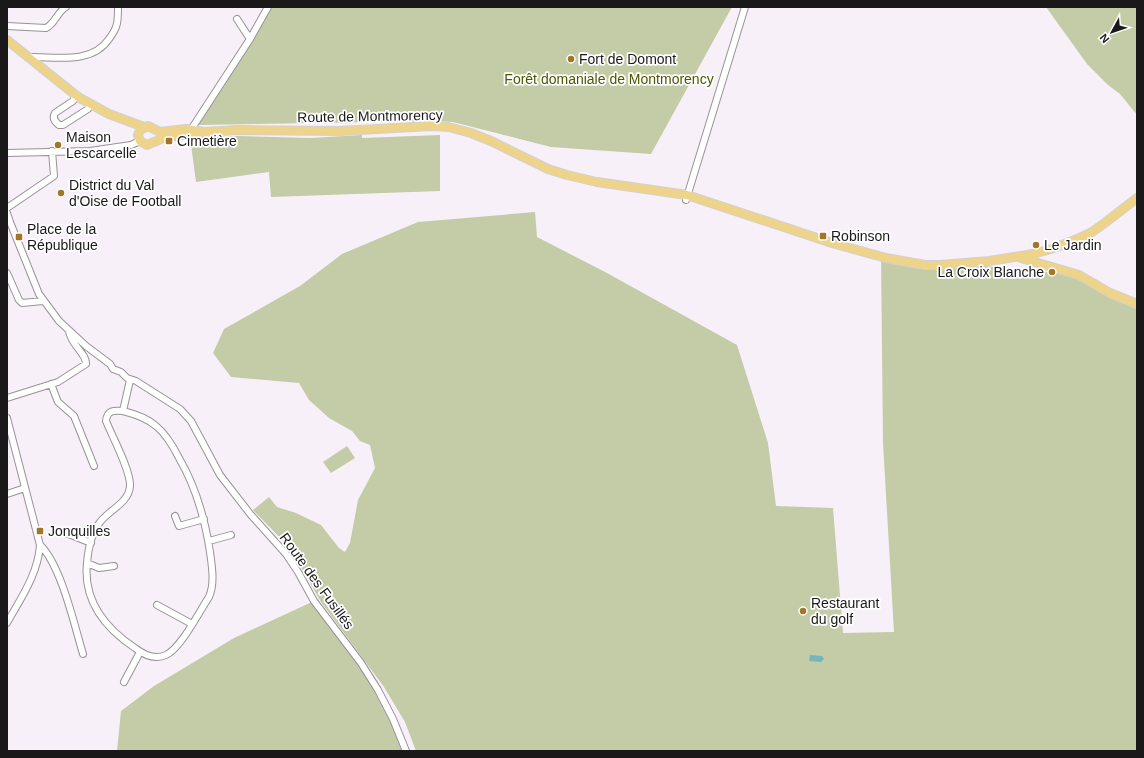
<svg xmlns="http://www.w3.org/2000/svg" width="1144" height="758" font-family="Helvetica,sans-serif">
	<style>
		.green { fill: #c4cba7 }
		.water { fill: #74b5be }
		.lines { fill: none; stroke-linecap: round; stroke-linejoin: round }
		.minor-casing { stroke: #999198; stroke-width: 8 }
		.major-casing { stroke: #d1d1d1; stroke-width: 10 }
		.minor { stroke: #fff; stroke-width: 6 }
		.major { stroke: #eed38a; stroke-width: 8 }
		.poi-dot { fill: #a17727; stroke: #fff; stroke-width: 1.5 }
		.labels { text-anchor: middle; stroke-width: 3.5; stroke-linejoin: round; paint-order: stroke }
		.poi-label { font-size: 14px; fill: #1b181a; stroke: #fff; text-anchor: start }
		.park-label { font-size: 14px; fill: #4d5601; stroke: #fff }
		.street-label { font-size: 14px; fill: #1b181a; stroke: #fff }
	</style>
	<rect width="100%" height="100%" fill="#f8f0f8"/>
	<path class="green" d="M269,7H732L651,154L551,147L453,122L437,121L197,125Z
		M1046,7H1137V115L1120,94L1108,85L1087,64Z
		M362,135V138L440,135V191L271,197L269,172L196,182L190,137L237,136L310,138Z
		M535,212L537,237L607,273L737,345L768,443L776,506L833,508L843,633L894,632L883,443L881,256L925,265L963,264L1068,274L1137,303V751H416L405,722L384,687L321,602L290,548L253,510L269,497L277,507L296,513L321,525L339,548L345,552L350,543L358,500L375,468L370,445L360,441L352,431L329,418L309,400L299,383L231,377L213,353L224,329L300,286L342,254L418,222Z
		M347,446L355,458L331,473L323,462Z
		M314,601L361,663L406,751H117L121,711L154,686L234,638Z"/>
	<path class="water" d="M810,655L822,656L824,659L821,662L809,661Z"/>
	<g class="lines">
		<g class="minor-casing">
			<path id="minor" d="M237,19L250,39
				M7,26L46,28C55,24 57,12 66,7
				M30,59L32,57C58,57 92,64 109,39C118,27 118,22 118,7
				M77,95L73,101L55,113C52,118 55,122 59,125H63L88,109L91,104
				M189,132L196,122L250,39L268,7
				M7,153L90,151L131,145L140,141
				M686,200L745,7
				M7,208L54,176L52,151
				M7,213L10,222L39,294L59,321L86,346L110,364L113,369L121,372L127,378L136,381L180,409L191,421L220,475L251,515L286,554L298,572L314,601L361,663L378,690L393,719L406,751
				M7,273L19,300L22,303L43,301
				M51,384L58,402L74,416L94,466
				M7,398L58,382L86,364C87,354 70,344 69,331
				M123,411C135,414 147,418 156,426C166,434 173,446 179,458C196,487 205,519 210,552C212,567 215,583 209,597C199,612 181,648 166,655C155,660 144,655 135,648C105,628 83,601 87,563C88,551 91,535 98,525C106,511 129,504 130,486C131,471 112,436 106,421C107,410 114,410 123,411L130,380
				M7,418L40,545C38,574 21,598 7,623
				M7,494L25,488
				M175,516L179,526L204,519
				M66,533L91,543
				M209,541L231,535
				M40,545C61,565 74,624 83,654
				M87,563L99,568L114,566
				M157,605L192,624
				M124,682L140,652"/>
		</g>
		<g class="major-casing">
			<path id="major" d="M7,40L78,97L109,114L144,127
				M204,132L186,129L160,132L148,126L140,130L138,135L140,141L147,145L166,137L204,132L237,130L340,131L432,126L449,127L471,133L491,141L548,169L567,175L597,182L687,195L832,243L886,258L925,265H940L989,261L1033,254L1054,248L1075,240L1092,232L1106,222L1137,198
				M1021,258L1079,275L1110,293L1137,304"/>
		</g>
		<use href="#minor" class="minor"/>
		<use href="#major" class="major"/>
	</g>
	<g class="poi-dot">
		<circle cx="571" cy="59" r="4"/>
		<rect x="165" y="137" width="8" height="8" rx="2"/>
		<circle cx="58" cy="145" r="4"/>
		<circle cx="61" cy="193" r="4"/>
		<rect x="819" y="232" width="8" height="8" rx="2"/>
		<rect x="15" y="233" width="8" height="8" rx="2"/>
		<circle cx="1036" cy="245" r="4"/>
		<circle cx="1052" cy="272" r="4"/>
		<rect x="36" y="527" width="8" height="8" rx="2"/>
		<circle cx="803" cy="611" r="4"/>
	</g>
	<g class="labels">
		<g class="poi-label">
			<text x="579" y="64">Fort de Domont</text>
			<text x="66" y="142">Maison<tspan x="66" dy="16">Lescarcelle</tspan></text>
			<text x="177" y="146">Cimetière</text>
			<text x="69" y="190">District du Val<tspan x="69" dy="16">d'Oise de Football</tspan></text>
			<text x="27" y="234">Place de la<tspan x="27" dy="16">République</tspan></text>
			<text x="831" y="241">Robinson</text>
			<text x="1044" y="250">Le Jardin</text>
			<text x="1044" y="277" text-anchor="end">La Croix Blanche</text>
			<text x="48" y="536">Jonquilles</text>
			<text x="811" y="608">Restaurant<tspan x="811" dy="16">du golf</tspan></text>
		</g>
		<g class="park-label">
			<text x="609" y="84">Forêt domaniale de Montmorency</text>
		</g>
		<g class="street-label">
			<text transform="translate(370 116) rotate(-1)" y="5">Route de Montmorency</text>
			<text transform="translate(317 581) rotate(54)" y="5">Route des Fusillés</text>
		</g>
	</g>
	<rect width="1144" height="758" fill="none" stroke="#1b181a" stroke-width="16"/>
	<g transform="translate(1112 32) rotate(230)" stroke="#ffffff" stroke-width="3" paint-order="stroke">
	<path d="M0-3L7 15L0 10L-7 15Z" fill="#1b181a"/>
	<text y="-6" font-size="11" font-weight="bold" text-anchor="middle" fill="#1b181a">N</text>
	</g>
</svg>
